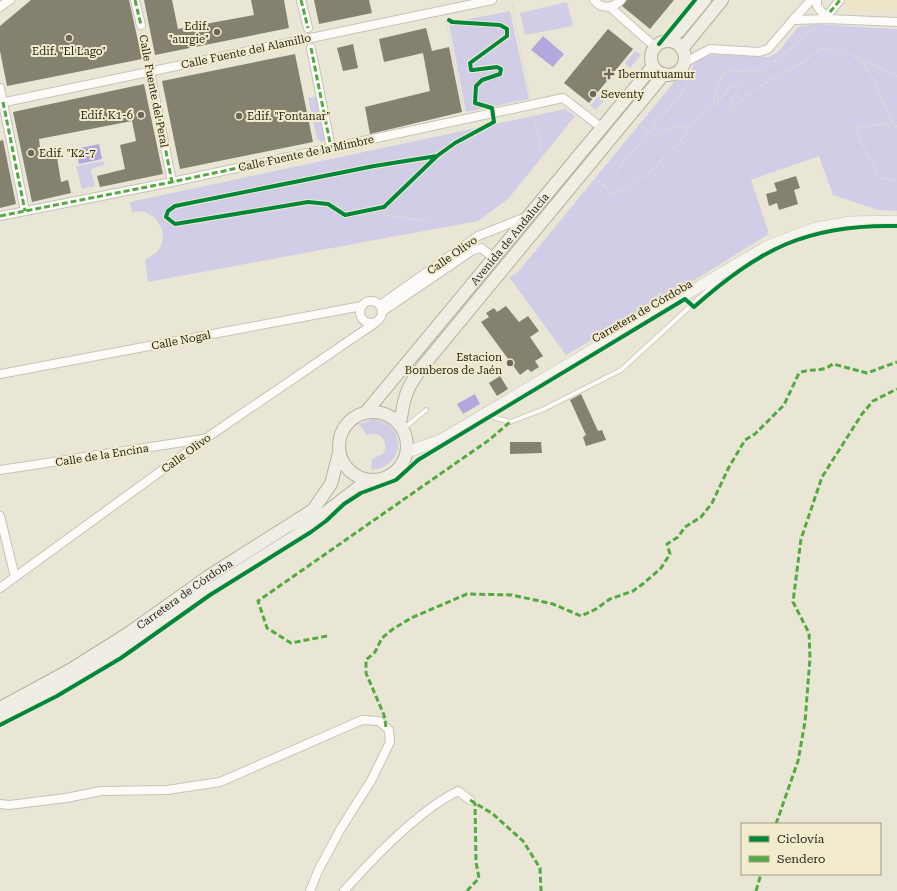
<svg xmlns="http://www.w3.org/2000/svg" width="897" height="891" font-family="'Roboto Serif',serif">
	<style>
		.built { fill: #ece4c8 }
		.green { fill: #d2cde6 }
		.water { fill: #b2a8dd }
		.building { fill: #85816f }
		.lines { fill: none; stroke-linecap: round; stroke-linejoin: round }
		.lane-casing { stroke: #c6c3b6; stroke-width: 5.5 }
		.street-casing { stroke: #c6c3b6; stroke-width: 10 }
		.secondary-casing { stroke: #c6c3b6; stroke-width: 12 }
		.primary-casing { stroke: #b6b19d; stroke-width: 14 }
		.path { stroke: #dcdad5; stroke-width: 1.5; stroke-dasharray: 3 2; stroke-linecap: butt }
		.lane { stroke: #fcfbf9; stroke-width: 4 }
		.street { stroke: #fcfbf9; stroke-width: 8 }
		.secondary { stroke: #f6f4ef; stroke-width: 11 }
		.primary { stroke: #f0eee4; stroke-width: 12 }
		.quiet { stroke: #53aa42; stroke-width: 3; stroke-dasharray: 6 3; stroke-linecap: butt }
		.cycleway-casing { stroke: #f2ebcd; stroke-width: 6 }
		.cycleway { stroke: #00873e; stroke-width: 4 }
		.poi-dot { fill: #6b685b; stroke: #f2ebcd; stroke-width: 1.5 }
		.labels { text-anchor: middle; stroke-width: 4; stroke-linejoin: round; paint-order: stroke }
		.poi-label { font-size: 11px; fill: #272419; stroke: #f2ebcd; text-anchor: start }
		.street-label { font-size: 11px; fill: #272419; stroke: #f2ebcd }
	</style>
	<rect width="100%" height="100%" fill="#eae6d5"/>
	<path class="built" d="M844,0H897V10L847,11L842,2Z"/>
	<path class="green" d="M567,2L573,26L525,35L520,13Z
		M510,11L529,99L466,112L449,23Z
		M815,24L897,29V211L878,210L833,195L819,156L751,180L769,234L706,273L566,355L509,277L518,272L675,81C685,78 694,72 693,61L705,54L769,57L779,51L798,27Z
		M635,51L641,55L630,68L625,63Z
		M601,93L606,97L596,110L590,106Z
		M318,96L327,137L322,142L317,139L308,98Z
		M565,109L575,116L508,199L478,221L148,282L145,260C149,257 155,254 158,251C172,232 154,207 132,212L130,202Z
		M103,161L105,165L93,168L91,171L95,186L82,189L76,166Z
		M373,419C408,424 406,467 371,470L372,459L383,454C390,442 380,430 367,435L359,424Z"/>
	<path class="water" d="M543,36L564,54L553,67L531,50Z
		M99,144L102,159L79,164L76,149Z
		M475,394L480,404L463,414L457,404Z"/>
	<path class="building" d="M31,0H129L142,59L7,86L0,51V26Z
		M144,0H172L178,29L254,15L251,0H284L289,28L155,55Z
		M314,0H369L372,13L319,24Z
		M674,0L650,29L622,6L627,0Z
		M426,28L432,51L449,47L462,112L370,134L365,107L430,91L423,53L384,62L379,39Z
		M608,29L633,49L589,103L564,83Z
		M353,44L358,68L343,71L337,48Z
		M295,54L313,142L180,169L162,81Z
		M144,84L163,174L100,187L97,176L125,169L120,145L136,141L132,121L39,139L41,155L56,151L61,182L68,180L71,193L32,202L13,112Z
		M3,140L16,204L0,208V141Z
		M796,176L800,188L794,190L798,204L779,210L777,203L769,206L766,194L777,191L774,183Z
		M506,306L519,322L528,316L539,331L530,337L543,356L535,361L539,367L531,372L528,369L520,375L481,322L489,317L486,313L494,308L497,312Z
		M500,376L508,389L497,396L489,383Z
		M581,394L598,431L602,430L606,440L586,446L583,437L586,435L570,400Z
		M510,442H541L542,453L510,454Z"/>
	<g class="lines">
		<g class="lane-casing">
			<path id="lane" d="M486,415L510,422L544,409L621,370L719,280
				M403,429L426,410"/>
		</g>
		<g class="street-casing">
			<path id="street" d="M135,0L141,25
				M301,0L308,28
				M594,0C601,9 613,9 621,0
				M817,0V6L827,19
				M0,7L10,0
				M610,7L655,47
				M830,12L840,0
				M793,20L811,0
				M311,48L331,148
				M684,63L710,49L759,52L768,49L793,20L827,19L897,22
				M150,71L172,182
				M0,88L25,211
				M0,103L492,0
				M0,216L172,182L563,98L602,128
				M360 312a11 11 0 1 1 22 0a11 11 0 1 1-22 0Z
				M380,305L478,236L526,217
				M383,311L473,250L481,248L494,258
				M0,374L362,306
				M0,470L203,439
				M0,516L15,577
				M0,588L205,439L375,323
				M0,804L9,805L66,798L101,791L167,790L220,782L362,720L379,721L389,730L390,742L372,779L340,830L318,871L310,891
				M344,891C374,857 418,811 458,791L470,800"/>
		</g>
		<g class="secondary-casing">
			<path id="secondary" d="M407,452L441,440L766,247L816,228L851,222L897,221"/>
		</g>
		<g class="primary-casing">
			<g id="primary">
				<path d="M668,41L680,30L705,0"/>
				<circle cx="668" cy="58" r="17"/>
				<path d="M682,49L722,0"/>
				<circle cx="373" cy="446" r="34"/>
				<path id="s1" d="M366,412L653,66"/>
				<path d="M400,424C404,397 406,388 423,366L664,74"/>
				<path id="s2" d="M0,708L70,670L129,633L209,576L313,510L331,484L339,453"/>
				<path d="M0,720L130,646L194,600L294,537L368,480"/>
			</g>
		</g>
		<path class="path" d="M512,5L530,98
			M446,20L464,111
			M814,28C800,38 775,66 761,70C751,72 738,70 727,71C718,82 713,91 714,106L731,86L740,85L731,102L729,111C738,108 740,100 747,95C770,77 800,68 821,48C837,49 859,58 874,65C882,68 889,73 897,76
			M143,33L149,63
			M861,61L870,73L893,123
			M688,85L604,186L614,195L648,174L681,140L703,111L714,106
			M534,114L543,161
			M637,124L653,135C667,134 672,124 687,126L686,134
			M897,127L893,123L857,127L860,139L880,178L897,180
			M594,177L604,186
			M368,212L430,222"/>
		<use href="#lane" class="lane"/>
		<use href="#street" class="street"/>
		<use href="#secondary" class="secondary"/>
		<use href="#primary" class="primary"/>
		<path class="quiet" d="M135,0L141,25
			M301,0L308,28
			M830,12L840,0
			M311,48L331,148
			M150,71L172,182
			M3,102L25,211
			M0,216L172,182L374,139
			M327,636L291,643L267,628L258,601L489,440L510,422
			M386,727L384,715L366,673V660L375,652L382,638L393,629L411,618L467,594L512,595L553,604L581,616L596,609L610,599L633,591L644,583L661,568L670,554L667,544L678,537L685,527L701,517L712,503L729,467L745,440L755,434L784,405L799,373C813,367 819,374 833,364L867,373L897,362
			M470,800L493,814L523,841L540,868L541,891
			M776,824L798,761L805,722L810,658L809,633L793,602L801,539L822,477L862,414L873,401L897,389
			M467,891L479,878L476,862L475,803
			M756,891L761,874"/>
		<g class="cycleway-casing">
			<path id="cycleway" d="M659,44L695,0
				M437,156L384,207L345,215L328,204L308,202L175,224L166,217L168,211L175,206L374,166L437,156L455,143L494,122L492,108L475,103L476,86L482,80L500,74L501,69L497,67L473,70H471L470,63L507,36V29L500,25L452,22L449,20
				M0,725L57,696L121,658L210,595L311,532L326,521L344,504L361,493L396,480L418,460L685,299L694,307C760,249 807,224 897,226"/>
		</g>
		<use href="#cycleway" class="cycleway"/>
	</g>
	<g class="poi-dot">
		<circle cx="217" cy="32" r="4"/>
		<circle cx="69" cy="38" r="4"/>
		<path d="M607 68h4v4h4v4h-4v4h-4v-4h-4v-4h4z"/>
		<circle cx="593" cy="94" r="4"/>
		<circle cx="141" cy="115" r="4"/>
		<circle cx="239" cy="116" r="4"/>
		<circle cx="31" cy="153" r="4"/>
		<circle cx="510" cy="363" r="4"/>
	</g>
	<g class="labels">
		<g class="poi-label">
			<text x="209" y="30" text-anchor="end">Edif.<tspan x="209" dy="13">"aurgie"</tspan></text>
			<text x="69" y="55" text-anchor="middle">Edif. "El Lago"</text>
			<text x="618" y="78">Ibermutuamur</text>
			<text x="601" y="98">Seventy</text>
			<text x="133" y="119" text-anchor="end">Edif. K1-6</text>
			<text x="247" y="120">Edif. "Fontanar"</text>
			<text x="39" y="157">Edif. "K2-7</text>
			<text x="502" y="361" text-anchor="end">Estacion<tspan x="502" dy="13">Bomberos de Jaén</tspan></text>
		</g>
		<g class="street-label">
			<text transform="translate(246 51) rotate(-12)" y="4">Calle Fuente del Alamillo</text>
			<text transform="translate(154 91) rotate(79)" y="4">Calle Fuente del Peral</text>
			<text transform="translate(306 153) rotate(-12)" y="4">Calle Fuente de la Mimbre</text>
			<text dy="4" stroke="none"><textPath href="#s1" startOffset="225">Avenida de Andalucía</textPath></text>
			<text transform="translate(452 255) rotate(-35)" y="4">Calle Olivo</text>
			<text transform="translate(642 311) rotate(-30)" y="4">Carretera de Córdoba</text>
			<text transform="translate(181 340) rotate(-11)" y="4">Calle Nogal</text>
			<text transform="translate(186 453) rotate(-36)" y="4">Calle Olivo</text>
			<text transform="translate(102 455) rotate(-9)" y="4">Calle de la Encina</text>
			<text dy="4" stroke="none"><textPath href="#s2" startOffset="217">Carretera de Córdoba</textPath></text>
		</g>
	</g>
	<rect x="741" y="823" width="140" height="52" fill="#f2ebcd" stroke="#a19b85"/>
	<rect x="749" y="836" width="20" height="6" fill="#00873e" stroke="#a19b85"/>
	<text x="777" y="843" font-size="12" fill="#272419">Ciclovía</text>
	<rect x="749" y="856" width="20" height="6" fill="#53aa42" stroke="#a19b85"/>
	<text x="777" y="863" font-size="12" fill="#272419">Sendero</text>
</svg>
